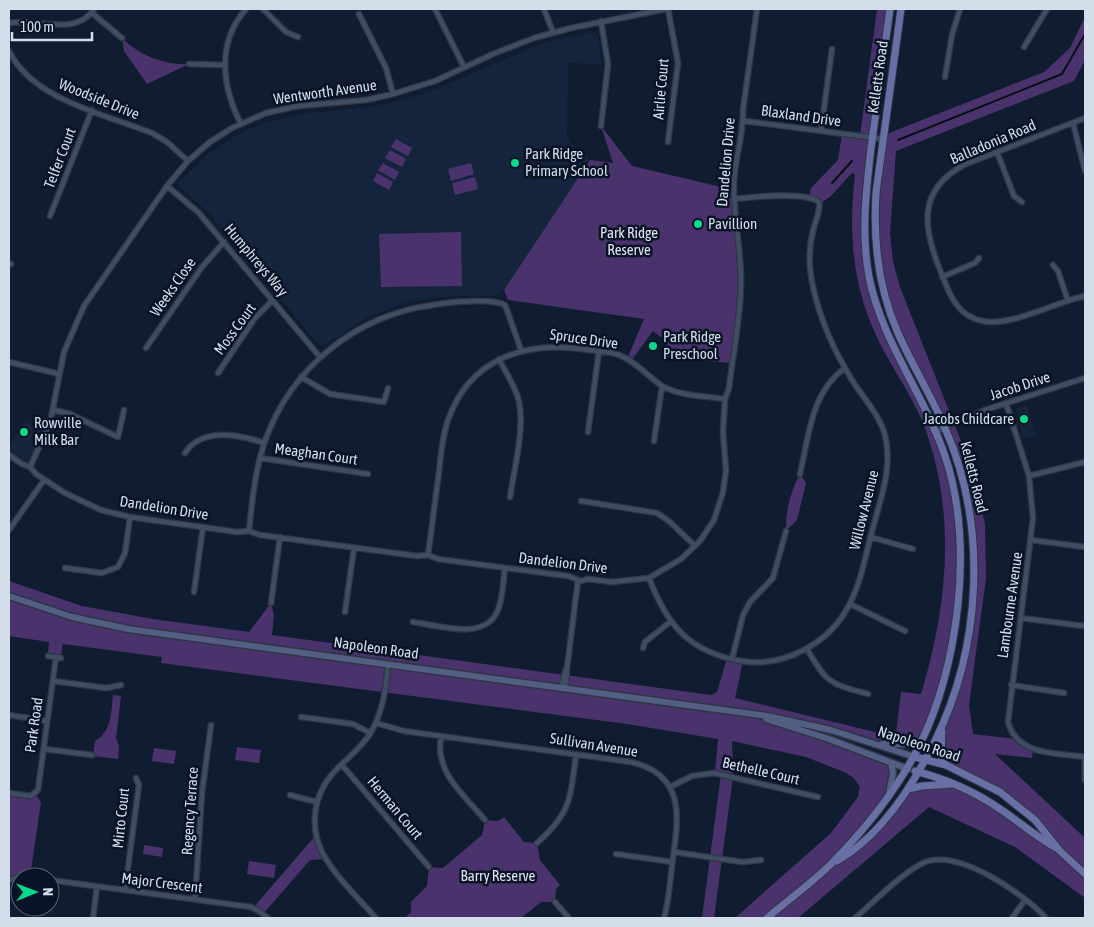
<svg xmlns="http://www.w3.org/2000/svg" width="1094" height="927" font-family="'Asap Condensed',sans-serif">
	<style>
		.built { fill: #15243d }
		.green { fill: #4a336c }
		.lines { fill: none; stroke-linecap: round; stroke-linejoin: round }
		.stream { stroke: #041013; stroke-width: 2 }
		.minor-casing { stroke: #2f3545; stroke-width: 7 }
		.secondary-casing { stroke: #2f3545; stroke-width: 9 }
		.primary-casing { stroke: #2f3545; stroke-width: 9 }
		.minor { stroke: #3f4d63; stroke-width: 4.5 }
		.secondary { stroke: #535e83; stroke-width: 6 }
		.primary { stroke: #676fa4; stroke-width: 7 }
		.poi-dot { fill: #08d98b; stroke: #081326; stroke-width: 2 }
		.labels { text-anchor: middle; stroke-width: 5; stroke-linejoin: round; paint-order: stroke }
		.street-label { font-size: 15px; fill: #d4ddea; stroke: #081326 }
		.poi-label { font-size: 15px; fill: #d4ddea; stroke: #081326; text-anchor: start }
		.park-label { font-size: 15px; fill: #e6e0f2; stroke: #081326 }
	</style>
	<rect width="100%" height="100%" fill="#101c30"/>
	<path class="built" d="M595,32L597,34L602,64L568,63L567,135L570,143L590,160L504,290L496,296H453L411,301L368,317L323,346L319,345L210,214L179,186L178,183L208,154L237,135L263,123L306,113L367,108L408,98L439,88L528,49L554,40Z
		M1027,405L1036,435L1024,439L1016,411L1017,408Z
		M26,420L47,435L30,467L9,455V446Z"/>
	<path class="green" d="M877,9H890L865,203L873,294L945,456L960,533L952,648L922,741L875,744L809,724H783L891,763L889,797L833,862L857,847L908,789L954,784L1059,850L1024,810L942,760V728L949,710L968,631L974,563L958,460L898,333L875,242L884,135L1044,72L1070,48L1085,17V60L1074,81L896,151L890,233L893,262L900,287L972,469L985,524L986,578L969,705L973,734L1016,739L1033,750L1032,758L995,754L1085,838V898L1015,847L929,807L798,918H735L831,833L858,797L860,787L854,778L844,772L806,757L732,741L733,777L714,918H702L721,774L715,773L718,739L627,724L161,663L162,657L63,644L61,655L48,653L49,642L9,636V581L82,606L153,619L249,632L271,603L274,615L272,635L711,695L717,692L727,658L743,661L735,698L887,735L896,733L901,692L921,694C948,606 957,511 923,423C910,391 888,363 875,333C851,280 849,230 855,174L852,173L830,197L820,203L809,198L811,188L838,160L842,134L860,136Z
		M122,38C140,56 164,65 189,64L147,84L124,51Z
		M601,126L632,166L734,190L741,288L732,363L682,359L666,347L668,343L653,331L631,361L627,359L644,319L508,300L504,290L590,160L613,163Z
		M396,139L412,148L408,156L391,147Z
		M390,150L406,159L402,167L385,158Z
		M383,163L399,172L395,180L378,170Z
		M471,163L474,174L451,181L448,169Z
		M377,173L393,182L389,190L373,181Z
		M475,177L478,189L455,195L452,183Z
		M461,232L462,286L381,287L379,234Z
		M800,474L806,483L797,520L786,531C785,512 791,490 800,474Z
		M113,695L121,696L116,738L119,745L118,759L93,756L95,741C112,731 111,713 113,695Z
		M237,747L261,750L259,763L235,760Z
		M154,748L176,751L174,764L152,761Z
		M9,793L35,794L41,802L30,877L9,880Z
		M504,817L524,842L537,843L540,860L560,885L556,889L555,902H541L521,918H405L411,912V902L427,886L429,867L443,868L482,835L485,820L498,821Z
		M316,835L326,859L310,860L263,914L253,908Z
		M144,845L163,848L162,857L143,854Z
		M249,861L276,865L274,878L247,874Z"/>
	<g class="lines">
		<path class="stream" d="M898,140L1062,74L1085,34
			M832,183L852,161"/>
		<g class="minor-casing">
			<path id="minor" d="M263,9L286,32L298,37
				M435,9L464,67
				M544,9L553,32
				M92,13L122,38
				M359,14L386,68L393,94
				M601,21L608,64L601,126
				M9,23C36,18 77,37 94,9
				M1024,47L1047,9
				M9,51C33,100 104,114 152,133L167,142L188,161
				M189,64L224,65
				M945,77L952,35L960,9
				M1085,118L966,164C914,190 924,232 942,275C950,296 958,316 982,321C1012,327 1055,302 1085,296
				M744,121L883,139
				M1073,123L1085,171
				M241,124C222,87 216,43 246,9
				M821,131L832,49
				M668,142L678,63L668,9
				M997,152L1014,196L1022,202
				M167,186L198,212L320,357
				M50,216L92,110
				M9,265L11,264
				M1053,265L1058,271L1068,301
				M942,277L975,263L979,258
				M146,348L202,267L224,242
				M499,359C506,373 515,386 519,401C525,428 514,470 510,497
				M9,362L59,374
				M218,373L255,318L273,300
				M301,377L330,394L384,402L388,388
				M1006,403L1029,476L1033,518L1008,722C1017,756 1057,753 1085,757
				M54,410L70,414L118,437L124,410
				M588,432L599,351
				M935,432L985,410L1085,378
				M654,441L662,386
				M185,453C202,427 240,435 264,443
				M9,455L22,464L30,467L36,474L65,493L101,510L130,517L237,532L249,531L260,535L417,556L428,555L438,559L568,576L581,581L588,579L612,582L649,578L681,559L700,541L714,520L723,492L726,471L723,432L725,399L729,388C733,353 741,317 741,281C741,248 733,215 734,182C735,158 744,133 743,110L757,9
				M260,458L368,474
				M30,467L50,423L64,352L84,306L167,186L188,161L210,142L232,128L266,113L298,106L366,100L393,94L435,81L493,54L534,38L571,28L666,9
				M800,474C809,436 811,392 845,368
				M1029,476L1085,462
				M581,501L657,513L670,522L695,546
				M9,530L44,480
				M249,531C252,501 255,470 265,441C291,368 356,315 433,305C449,302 491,298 505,305L507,310L521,350
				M870,537L913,549
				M1031,540L1085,547
				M428,555C432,528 435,500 439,472C441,455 442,437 448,420C469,360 523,341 582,349C594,351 607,351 619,355C637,362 647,376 662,386C680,396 705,396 725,399
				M65,568L102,573L118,567L125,553L130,517
				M649,578C667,625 689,652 741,661C784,668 831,643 850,603C862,580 866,552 873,528C881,497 893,467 885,435C879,414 864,399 852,380C836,354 821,321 814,291C809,271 808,250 813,231C815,221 821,211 819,202C804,191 753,197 734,199
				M194,592L203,527
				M271,603L280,537
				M850,604L905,631
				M345,612L354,548
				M1021,618L1084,626
				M413,622C438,625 485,642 498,610C503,597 503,582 505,568
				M643,648L645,642L670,622
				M807,649C827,684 831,684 868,694
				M48,656L61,658
				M732,659L743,615L750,602L773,578L786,531
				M53,681L106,688L121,685
				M1011,685L1064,693
				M561,689L566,669
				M566,689L567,668L578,580
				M9,715L47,721
				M301,717L353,724L370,733
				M376,723L404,731L631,762C688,775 678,821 672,865C670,882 669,901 664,918
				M441,737C434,772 465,796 485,820
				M44,749L92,755
				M1085,757V780
				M342,765L429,867
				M670,787L692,776L714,773L818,797
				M9,793L31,796L38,790L56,657
				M290,795L317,802
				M537,843C572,812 570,798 576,755
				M674,852L742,862L761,860
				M616,854L672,862
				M9,880L20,877
				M50,880L251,907L259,911L268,918
				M125,890L139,785L136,778
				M195,899L202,793L211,725
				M555,902L569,918
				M93,918L97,887
				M376,918C358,898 336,877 323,854C309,827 313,795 334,772C346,759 360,749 370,734C383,712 386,689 388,664
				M855,918C874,902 902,873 923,863C957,847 1024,894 1046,918
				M1012,918L1025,900"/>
		</g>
		<g class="secondary-casing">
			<path id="secondary" d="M9,596L72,617L128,629L767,716L831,730L915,757
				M766,719L829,739L908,769
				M882,744H911L922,741
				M889,794L893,773L891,763"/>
		</g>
		<g class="primary-casing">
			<path id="primary" d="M942,731L941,756L946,765
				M915,757L946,765L1000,792L1035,820L1060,851L1085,874
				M915,771C946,779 974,791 1000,809C1020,822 1037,838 1058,849
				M908,789L922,786L952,784
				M837,861C881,836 912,787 934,743C982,647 988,526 945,428C931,395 912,365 898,333C878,288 873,242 876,193L901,9
				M767,918C788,900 812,883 832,863C909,784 946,715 958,604C963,554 961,504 945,456C924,394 882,342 869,277C861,233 866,191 871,148C877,101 884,55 890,9"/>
		</g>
		<use href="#minor" class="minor"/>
		<use href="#secondary" class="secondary"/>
		<use href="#primary" class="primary"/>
	</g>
	<g class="poi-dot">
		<circle cx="515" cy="163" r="5"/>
		<circle cx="698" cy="224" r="5"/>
		<circle cx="653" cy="346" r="5"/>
		<circle cx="1024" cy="419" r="5"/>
		<circle cx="24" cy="432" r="5"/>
	</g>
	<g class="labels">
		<g class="street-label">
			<text transform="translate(878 77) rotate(-82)" y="5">Kelletts Road</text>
			<text transform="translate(661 89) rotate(-85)" y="5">Airlie Court</text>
			<text transform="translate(325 92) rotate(-8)" y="5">Wentworth Avenue</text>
			<text transform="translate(99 99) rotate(22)" y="5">Woodside Drive</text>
			<text transform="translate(801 116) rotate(8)" y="5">Blaxland Drive</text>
			<text transform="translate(993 142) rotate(-23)" y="5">Balladonia Road</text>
			<text transform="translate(60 158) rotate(-69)" y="5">Telfer Court</text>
			<text transform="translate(726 162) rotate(-85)" y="5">Dandelion Drive</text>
			<text transform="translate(256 260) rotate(50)" y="5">Humphreys Way</text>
			<text transform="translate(173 287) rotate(-55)" y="5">Weeks Close</text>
			<text transform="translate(235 329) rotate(-54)" y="5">Moss Court</text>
			<text transform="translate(584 339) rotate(8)" y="5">Spruce Drive</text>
			<text transform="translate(1020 386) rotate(-18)" y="5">Jacob Drive</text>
			<text transform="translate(316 454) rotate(8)" y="5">Meaghan Court</text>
			<text transform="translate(974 477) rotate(76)" y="5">Kelletts Road</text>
			<text transform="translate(164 508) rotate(9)" y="5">Dandelion Drive</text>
			<text transform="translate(864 510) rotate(-76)" y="5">Willow Avenue</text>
			<text transform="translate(563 563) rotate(7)" y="5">Dandelion Drive</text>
			<text transform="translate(1010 605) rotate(-82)" y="5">Lambourne Avenue</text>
			<text transform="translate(376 648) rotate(8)" y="5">Napoleon Road</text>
			<text transform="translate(34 725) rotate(-82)" y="5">Park Road</text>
			<text transform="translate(919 744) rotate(18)" y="5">Napoleon Road</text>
			<text transform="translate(594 745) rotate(9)" y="5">Sullivan Avenue</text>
			<text transform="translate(761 771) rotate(13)" y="5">Bethelle Court</text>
			<text transform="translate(395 808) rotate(50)" y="5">Herman Court</text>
			<text transform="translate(190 811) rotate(-86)" y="5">Regency Terrace</text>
			<text transform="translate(121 818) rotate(-84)" y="5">Mirto Court</text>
			<text transform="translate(162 883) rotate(7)" y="5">Major Crescent</text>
		</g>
		<g class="poi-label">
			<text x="525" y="159">Park Ridge<tspan x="525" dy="17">Primary School</tspan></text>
			<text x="708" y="229">Pavillion</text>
			<text x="663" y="342">Park Ridge<tspan x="663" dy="17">Preschool</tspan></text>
			<text x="1014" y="424" text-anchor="end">Jacobs Childcare</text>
			<text x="34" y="428">Rowville<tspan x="34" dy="17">Milk Bar</tspan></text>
		</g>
		<g class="park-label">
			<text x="629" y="238">Park Ridge<tspan x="629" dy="17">Reserve</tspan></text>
			<text x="498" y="881">Barry Reserve</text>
		</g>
	</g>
	<rect width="1094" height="927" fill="none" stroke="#d4ddea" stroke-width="20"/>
	<g transform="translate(35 892) rotate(89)"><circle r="24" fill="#081326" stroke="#5a6474"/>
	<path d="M0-4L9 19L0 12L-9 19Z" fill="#08d98b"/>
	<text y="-8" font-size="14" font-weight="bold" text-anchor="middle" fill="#d4ddea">N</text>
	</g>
	<path d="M12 32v8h80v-8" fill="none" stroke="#d4ddea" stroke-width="2.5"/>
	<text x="20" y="32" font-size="15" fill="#d4ddea" stroke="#081326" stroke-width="4" paint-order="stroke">100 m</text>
</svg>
